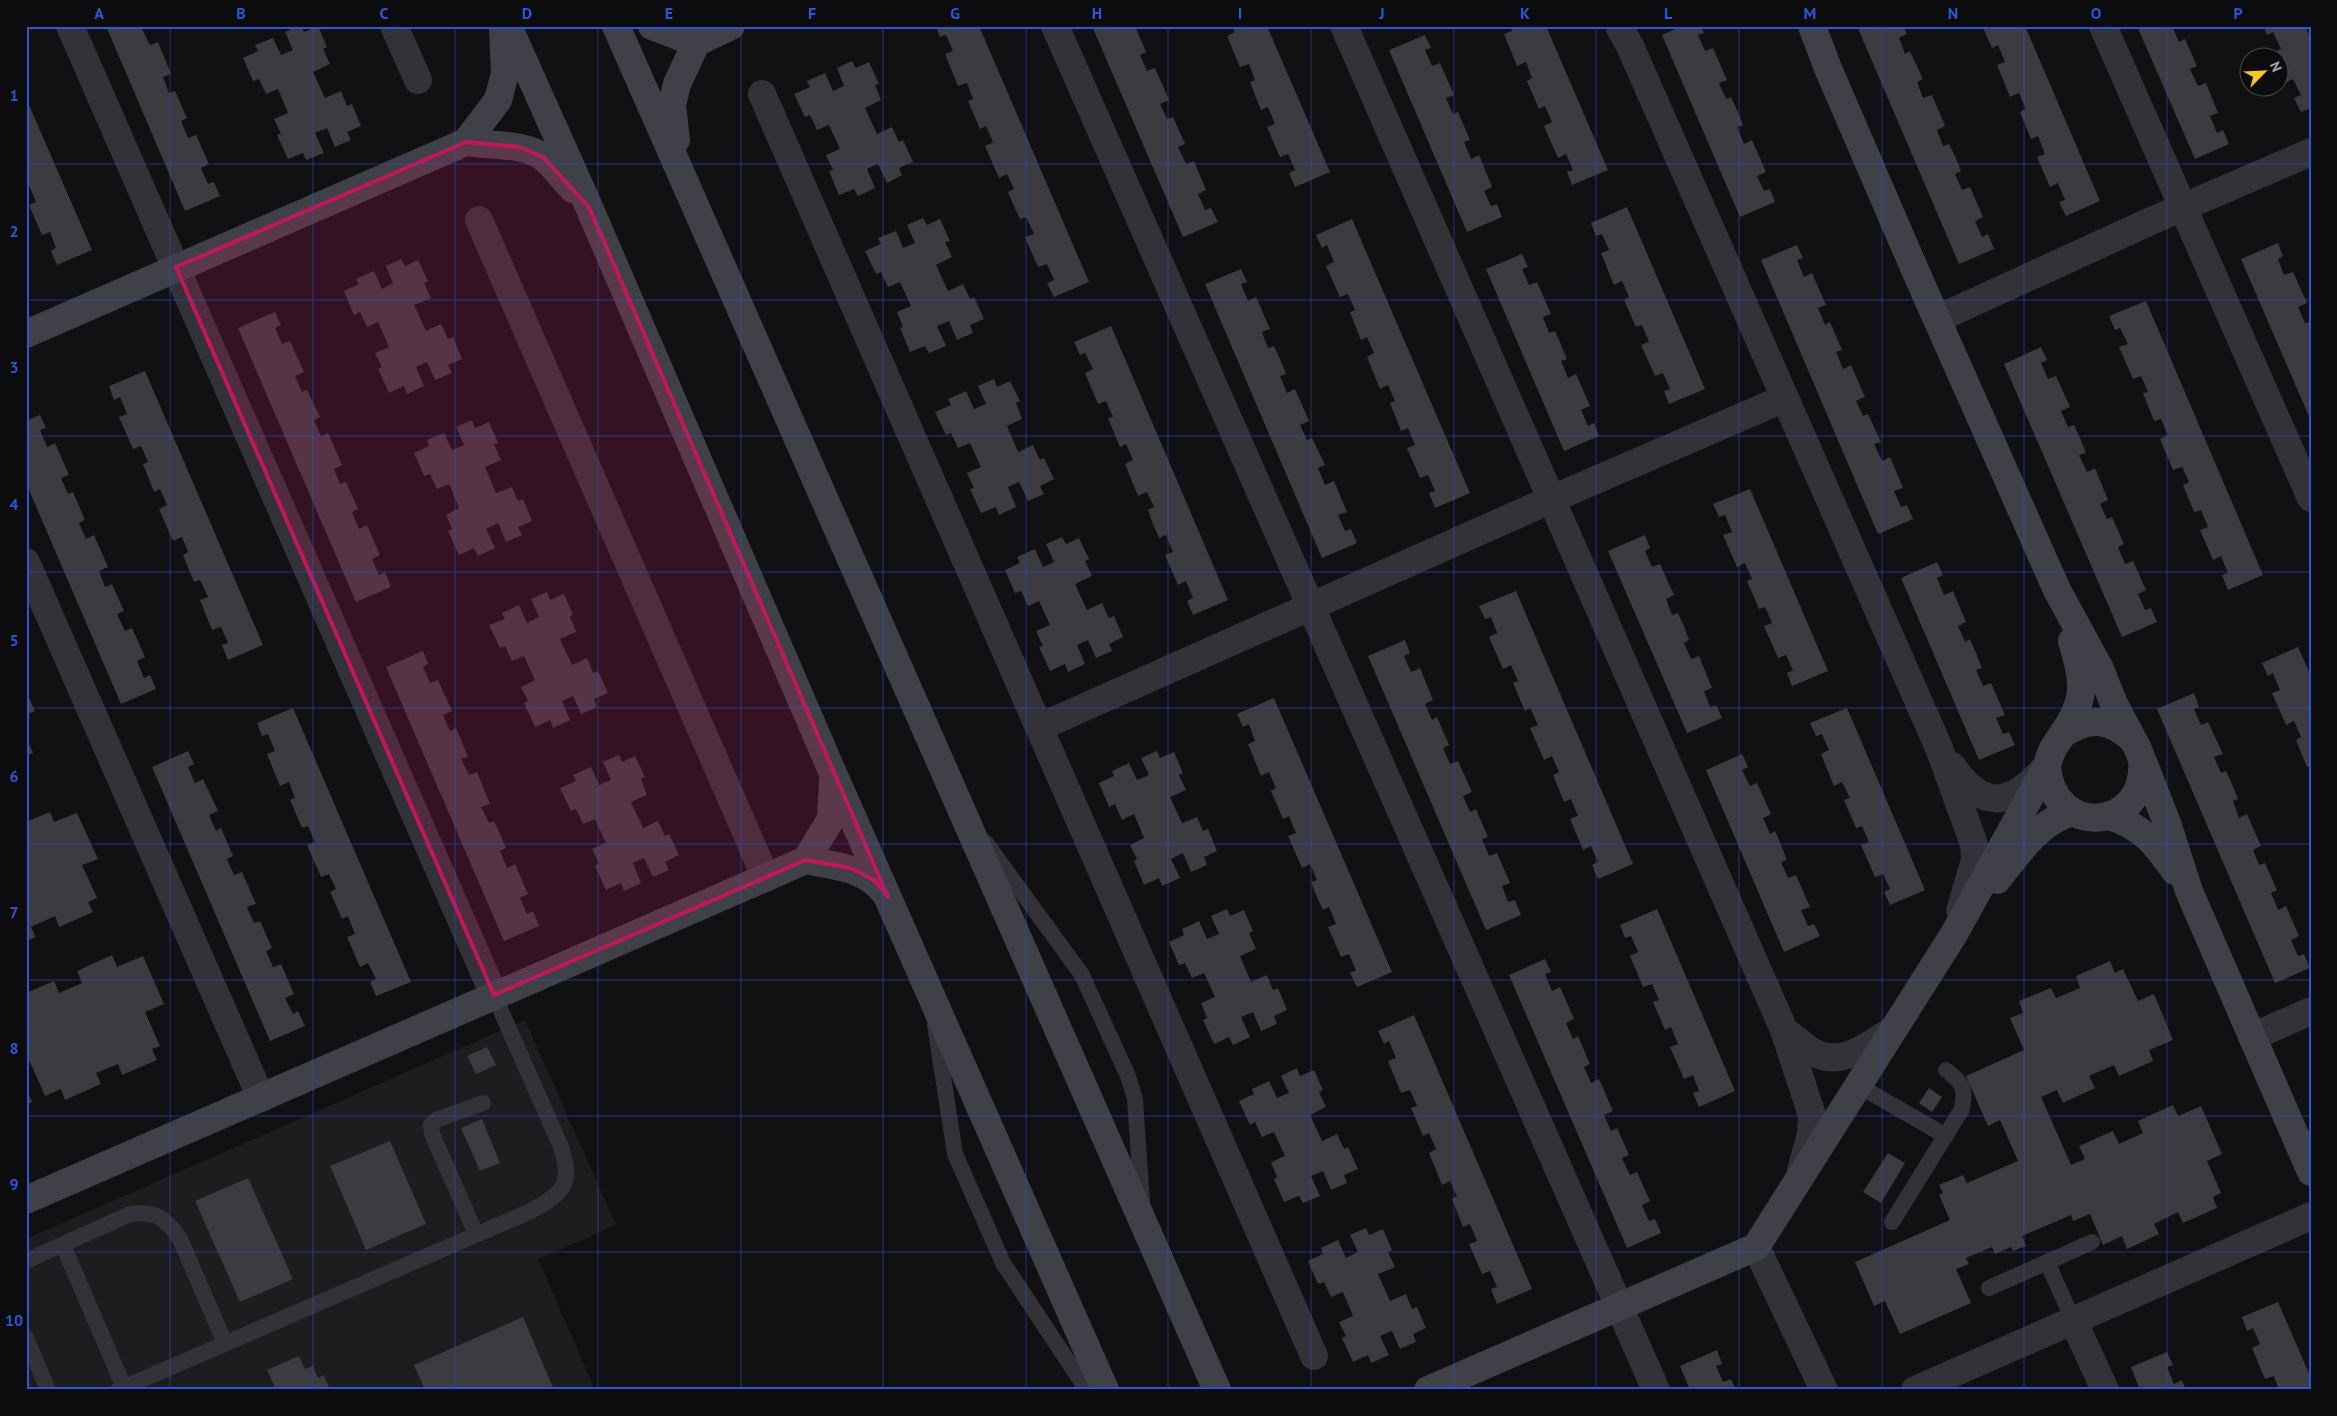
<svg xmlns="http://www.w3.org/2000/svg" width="2337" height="1416" font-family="'PT Sans',sans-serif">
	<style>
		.built { fill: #1d1d20 }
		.building { fill: #3b3b40 }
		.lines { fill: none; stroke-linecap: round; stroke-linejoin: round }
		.lane { stroke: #323238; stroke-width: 16 }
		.street { stroke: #323238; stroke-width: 28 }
		.secondary { stroke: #404148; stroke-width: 28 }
		.marked { fill: #c2185b; fill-opacity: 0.2; stroke: #c2185b; stroke-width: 4; stroke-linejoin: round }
		.grid { fill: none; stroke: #2a57d4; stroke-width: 1; stroke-opacity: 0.55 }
		.neatline { fill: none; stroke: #2a57d4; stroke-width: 2 }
		.grid-label { font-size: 16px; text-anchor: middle; font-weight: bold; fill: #2a57d4 }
	</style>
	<rect width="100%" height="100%" fill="#111113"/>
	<path class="built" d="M525,1020L616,1225L538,1259L595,1390H26V1239Z"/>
	<path class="building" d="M106,26H150L142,29L150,45L158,42L171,74L163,77L169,93L175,91L187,118L181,121L188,138L196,135L209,164L201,168L208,184L214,182L220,196L185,211Z
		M298,26H301L304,32L318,26L327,47L323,49L330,64L313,72L325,98L341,91L347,106L352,104L361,126L347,132L351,140L335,147L327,128L315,133L324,153L306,160L303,153L288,159L277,135L281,134L274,119L288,113L278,89L266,94L259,79L253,81L243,58L258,51L255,45L273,38L281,55L293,50L285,32Z
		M936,26H979L1089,282L1054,297L1047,283L1054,280L1047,264L1038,267L1025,237L1034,234L1026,217L1020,219L1014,206L1008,192L1014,189L1007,174L999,178L985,146L993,142L986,126L980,129L968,101L973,99L967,83L958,86L945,54L953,51L946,35L940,37Z
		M1092,26H1135L1146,52L1140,55L1147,71L1155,68L1169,100L1160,104L1167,119L1173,117L1185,144L1178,147L1186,164L1194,161L1206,190L1198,194L1205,210L1211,208L1218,222L1183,237Z
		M1232,26H1267L1330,172L1295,187L1289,173L1295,170L1288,154L1280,157L1267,127L1275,124L1268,107L1261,110L1255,95L1250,82L1255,80L1249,64L1240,67L1227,36L1235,32Z
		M1510,26H1546L1608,170L1572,185L1567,172L1573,170L1566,154L1558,158L1544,126L1552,122L1545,106L1539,109L1527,81L1532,78L1526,62L1517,66L1504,34L1512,31Z
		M1682,26H1701L1704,33L1698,35L1705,51L1713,48L1727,80L1719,83L1726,99L1731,97L1737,110L1743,125L1737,127L1744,144L1752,140L1766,172L1757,176L1764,191L1770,189L1775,202L1740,217L1662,35Z
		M1857,26H1903L1907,34L1899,38L1905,54L1910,51L1923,79L1917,82L1923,98L1932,95L1945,126L1937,130L1943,146L1949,144L1955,156L1961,171L1955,174L1962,190L1970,187L1983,217L1975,221L1982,237L1988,234L1994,249L1959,264Z
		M1982,26H2025L2100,201L2066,216L2059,202L2065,200L2058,183L2050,187L2037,157L2045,154L2038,136L2031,139L2020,112L2026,109L2019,93L2010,97L1997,65L2005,62L1998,45L1992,48Z
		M2137,26H2172L2179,42L2185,39L2197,66L2190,69L2198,86L2206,83L2218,113L2210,116L2217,133L2223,130L2229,144L2195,159Z
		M2263,26H2305L2311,39V108L2301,112L2294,98L2301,95L2293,79L2285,83L2280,69V58H2274L2272,53L2281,49L2273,32L2267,35Z
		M1425,35L1431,48L1425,50L1432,66L1440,63L1454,95L1446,98L1453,114L1458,112L1470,140L1464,142L1471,159L1479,155L1492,187L1484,191L1491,206L1497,204L1502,217L1467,232L1389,50Z
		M852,61L856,68L869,62L879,84L875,85L881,100L865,108L877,134L892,127L899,142L903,140L913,162L899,168L902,175L887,183L878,164L867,169L875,188L858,196L854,189L839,195L829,171L833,170L826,155L840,149L829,125L817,130L810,115L805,117L794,94L810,87L807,81L825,73L833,91L844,86L837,68Z
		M26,98L92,250L57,265L51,251L56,248L50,232L42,235L29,205L36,202L29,185L26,186Z
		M1627,207L1705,389L1669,404L1664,391L1670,389L1663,373L1655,376L1641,345L1649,342L1642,325L1636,327L1624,300L1629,297L1622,281L1614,285L1601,253L1609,250L1602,234L1596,236L1591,223Z
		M923,218L927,225L940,219L950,241L945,242L952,257L936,265L948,291L963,284L970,299L974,297L984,319L970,325L973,333L957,340L949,321L937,326L946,346L929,353L925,346L910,352L900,328L903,327L897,312L911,306L900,282L888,287L881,272L876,274L865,251L881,244L878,238L896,231L903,248L915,243L907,225Z
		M1352,219L1470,493L1435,508L1429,493L1435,491L1428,475L1420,478L1407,448L1415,445L1408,428L1401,431L1390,403L1395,401L1388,385L1380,389L1367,357L1374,353L1367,337L1361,340L1355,325L1350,312L1355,310L1348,294L1340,297L1326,266L1334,262L1327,245L1322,248L1316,235Z
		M2278,243L2283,256L2278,259L2284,275L2293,272L2307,303L2298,307L2305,323L2311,322V421L2241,259Z
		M1797,245L1803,258L1797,260L1804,277L1812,273L1826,305L1818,308L1825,325L1830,322L1842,350L1836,352L1843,369L1851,365L1865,397L1856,401L1863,416L1868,414L1881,442L1874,444L1882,461L1890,457L1903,488L1894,491L1901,507L1907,505L1913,519L1878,534L1761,260Z
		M1522,254L1528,267L1522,269L1529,285L1537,282L1551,314L1543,317L1549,333L1555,331L1567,359L1561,361L1568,378L1576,374L1590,406L1581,410L1588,426L1594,423L1599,436L1564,451L1486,269Z
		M401,259L405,266L418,260L428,281L424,283L431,298L414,305L426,331L441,324L448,339L453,337L462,359L448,365L452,373L435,380L427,362L416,367L424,386L407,394L404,386L389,393L378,369L382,367L375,353L389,347L378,322L367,327L360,312L354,315L344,291L359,284L356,279L374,271L382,289L393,283L386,266Z
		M1241,269L1247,282L1241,284L1248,301L1256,297L1270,329L1262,332L1268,348L1274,346L1280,359L1286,374L1280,376L1287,393L1295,389L1309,421L1300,425L1307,440L1312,438L1325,465L1318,468L1325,485L1334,481L1347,512L1338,515L1345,531L1351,529L1357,543L1322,558L1205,284Z
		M2146,301L2263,575L2228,590L2222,575L2228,573L2221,556L2213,560L2200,530L2208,527L2201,510L2194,512L2183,485L2189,482L2182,467L2173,470L2160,439L2168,435L2161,419L2154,421L2143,393L2148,392L2141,376L2133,379L2119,347L2128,344L2120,328L2115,330L2109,316Z
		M275,312L281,325L275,328L282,344L290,341L304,372L295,376L302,392L307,390L320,417L314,420L321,436L328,433L342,465L334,469L340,484L346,482L358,509L352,512L359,529L367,525L380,555L372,559L379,575L385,572L391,587L356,602L238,328Z
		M1111,326L1228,600L1193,615L1187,601L1193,598L1186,581L1178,585L1165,555L1173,552L1166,535L1159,538L1153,524L1148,510L1154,507L1147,492L1138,496L1125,464L1133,460L1126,444L1120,447L1108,418L1113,417L1106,401L1098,404L1085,373L1093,369L1085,353L1080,355L1074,342Z
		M2041,347L2047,360L2041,363L2048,379L2056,376L2070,407L2061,411L2068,427L2074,425L2080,438L2086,453L2079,455L2087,472L2095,468L2108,500L2100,504L2107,519L2112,517L2124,544L2118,547L2125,564L2133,561L2146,590L2138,594L2145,610L2151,608L2157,622L2122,637L2004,364Z
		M145,371L263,645L228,660L222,645L228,643L221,627L212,630L200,600L208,597L200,580L194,582L183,555L188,552L182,537L173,541L159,509L167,505L160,489L154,492L143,464L148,462L141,446L133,449L119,417L127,414L120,397L114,400L109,386Z
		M994,379L997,387L1010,381L1020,401L1016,403L1022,419L1007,426L1018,452L1033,445L1040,460L1044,458L1054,479L1040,486L1044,494L1028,501L1019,482L1008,487L1016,507L999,515L996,507L981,513L970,489L974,488L967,473L981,467L970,443L958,448L951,433L946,435L935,412L951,405L948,399L966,391L974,409L986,404L978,386Z
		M40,415L46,428L40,430L47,447L55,443L69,475L61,478L68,494L73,492L85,520L79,523L86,539L94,535L108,567L99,571L105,587L112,584L124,611L117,614L125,631L132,628L145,657L137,661L144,678L150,675L156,689L121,704L26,483V421Z
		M472,420L475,428L489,422L498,443L494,444L501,460L485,467L496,493L512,487L518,501L523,499L532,521L518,527L522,535L506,542L498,523L486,529L495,548L478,556L474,548L459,555L448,531L452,529L446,515L459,508L449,484L437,489L430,474L424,476L414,453L429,446L427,440L444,433L452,450L464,445L456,427Z
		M1750,489L1828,671L1792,686L1787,673L1793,670L1786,655L1778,658L1764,626L1772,623L1765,607L1759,609L1747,581L1752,579L1745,563L1737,567L1723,535L1732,532L1725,515L1719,517L1713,504Z
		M1645,535L1650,548L1645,551L1652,567L1660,564L1674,595L1666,599L1672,615L1678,613L1684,626L1689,640L1684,643L1691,659L1699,656L1712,688L1704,691L1710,707L1716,705L1722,718L1687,733L1608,551Z
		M1062,537L1066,544L1079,538L1089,559L1085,561L1092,576L1075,584L1087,610L1102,603L1109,618L1114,616L1123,637L1109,644L1112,651L1096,658L1088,640L1077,645L1085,664L1068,672L1065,664L1050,671L1039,647L1043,646L1036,631L1050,625L1039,601L1028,606L1021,591L1015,593L1005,570L1020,563L1017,557L1035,549L1043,567L1054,562L1046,544Z
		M1937,562L1943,575L1937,578L1944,595L1953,591L1966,622L1958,626L1965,642L1970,639L1976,653L1982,668L1976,670L1983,686L1991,683L2005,715L1996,718L2003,734L2009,732L2015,745L1979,760L1901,578Z
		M1516,591L1633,864L1598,879L1592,865L1598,862L1591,846L1583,850L1570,819L1578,816L1571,799L1564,802L1553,775L1559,772L1552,756L1544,760L1530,728L1538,725L1530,708L1525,711L1513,683L1518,681L1511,665L1503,669L1489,637L1497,633L1491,617L1485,619L1479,606Z
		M547,592L550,600L564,594L573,615L570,616L576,632L560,639L572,665L587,658L593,673L598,671L608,693L594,699L597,707L581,714L573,696L562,701L570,720L553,728L550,720L535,727L524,703L528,701L521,687L535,680L524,656L512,661L505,646L500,648L489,625L505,619L502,613L519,605L527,623L539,617L531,599Z
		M1405,640L1410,653L1404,656L1411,672L1420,668L1433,700L1425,704L1432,720L1437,717L1449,745L1443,748L1450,764L1458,761L1472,792L1463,796L1470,812L1476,809L1488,837L1482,839L1489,856L1497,853L1510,883L1502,886L1508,902L1515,900L1521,915L1486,930L1368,656Z
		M2298,647L2311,676V766L2307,767L2296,740L2301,737L2294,721L2286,725L2272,693L2280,690L2273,673L2268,676L2262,663Z
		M423,651L428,664L423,667L430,683L438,680L452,711L443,715L450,731L456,728L462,742L468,757L461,759L469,775L477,772L490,804L481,807L489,823L494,821L506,848L500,851L507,868L515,864L528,894L520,898L527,914L533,911L539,926L504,941L386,667Z
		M26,691L35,711L26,715Z
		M2194,693L2199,707L2194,709L2201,725L2208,722L2223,754L2214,757L2221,773L2226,771L2232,784L2238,799L2233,801L2239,818L2247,814L2261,846L2253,850L2259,865L2265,863L2277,890L2271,893L2278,910L2286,906L2299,936L2291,940L2298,956L2304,954L2310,968L2275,983L2157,709Z
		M1274,698L1392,972L1357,987L1350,973L1356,970L1349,954L1341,957L1328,927L1336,924L1329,907L1323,910L1316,895L1311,882L1317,880L1310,864L1302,868L1288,836L1296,833L1289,816L1283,819L1271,791L1276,788L1269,772L1261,776L1248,744L1255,741L1249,724L1243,727L1237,714Z
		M293,708L411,982L376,996L370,982L376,979L368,963L360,967L347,937L355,934L348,916L342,919L336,905L330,892L336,889L329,874L321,877L307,845L315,842L308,826L302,828L290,800L295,798L289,782L280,786L267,754L275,751L268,734L262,736L257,723Z
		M1847,708L1925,890L1890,905L1884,892L1890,889L1883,874L1875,877L1861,845L1869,842L1862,826L1856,828L1844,800L1850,798L1842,782L1834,786L1821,754L1829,750L1822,734L1816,736L1810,723Z
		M26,737L33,753L26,756Z
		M188,751L194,764L188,767L195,783L203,779L218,811L209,815L216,831L221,828L233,856L227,859L234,875L242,872L256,904L247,907L254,923L260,921L272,948L266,951L273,967L281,964L294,994L285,998L293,1014L298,1011L305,1026L270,1041L152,767Z
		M1157,751L1160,758L1174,752L1183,773L1179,775L1186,790L1170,797L1182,823L1197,817L1203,831L1208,829L1217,851L1204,857L1207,865L1191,872L1183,853L1171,859L1180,878L1162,886L1159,878L1144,885L1134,861L1137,859L1130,845L1144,838L1134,814L1122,820L1115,804L1109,807L1099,783L1114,776L1112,771L1129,763L1137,780L1149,775L1141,758Z
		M1742,754L1748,767L1742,770L1750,786L1757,783L1771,814L1763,818L1770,834L1775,831L1781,845L1787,860L1781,862L1788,878L1796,875L1810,907L1801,910L1808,926L1814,924L1820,936L1784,952L1706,770Z
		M619,755L622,762L635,756L645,777L641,779L647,795L631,802L643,828L658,821L665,836L669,834L679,855L665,862L669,870L653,877L644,858L633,863L641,883L624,891L621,883L606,890L595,866L599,864L592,849L606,843L595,819L583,824L576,809L571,811L560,788L576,781L573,775L591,767L599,785L611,780L603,762Z
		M50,812L54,822L77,813L98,859L82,865L97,898L88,902L93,912L59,927L55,916L31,927L36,937L26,941V822Z
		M1227,909L1230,916L1244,910L1253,931L1249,933L1256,949L1240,956L1251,982L1267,975L1273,990L1278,988L1287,1010L1274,1016L1277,1024L1261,1031L1253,1012L1241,1017L1250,1037L1233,1045L1229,1037L1214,1044L1203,1020L1207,1018L1201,1003L1215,997L1204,973L1192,978L1185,963L1179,965L1169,942L1184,935L1182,929L1199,921L1207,939L1219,934L1211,916Z
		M1657,909L1735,1091L1699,1107L1693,1093L1699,1091L1693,1075L1684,1079L1670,1047L1678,1044L1671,1027L1665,1030L1653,1002L1659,1000L1652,984L1643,987L1630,956L1638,952L1631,936L1625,938L1620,925Z
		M112,955L117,967L143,956L164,1004L145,1012L160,1046L152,1049L157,1060L122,1075L118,1064L96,1073L101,1084L65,1100L61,1089L45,1096L30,1062L26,1063V993L54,981L59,993L82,983L77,971Z
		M1545,959L1551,972L1545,974L1552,991L1560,987L1574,1019L1566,1023L1573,1039L1578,1036L1590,1064L1584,1067L1591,1083L1599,1079L1613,1111L1604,1115L1611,1131L1617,1128L1629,1155L1622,1158L1630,1175L1637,1172L1650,1201L1642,1205L1649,1221L1655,1219L1661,1233L1627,1248L1509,975Z
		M2110,961L2115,973L2123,969L2138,1001L2154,994L2173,1040L2149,1050L2153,1061L2119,1076L2114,1065L2089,1076L2095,1088L2063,1103L2057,1090L2041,1097L2071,1165L2085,1159L2079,1146L2113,1131L2119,1144L2143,1133L2138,1121L2173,1105L2178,1116L2201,1106L2222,1154L2207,1161L2221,1193L2213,1197L2217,1208L2183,1223L2178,1212L2154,1224L2159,1234L2127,1249L2122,1236L2103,1245L2090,1214L2073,1221L2071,1215L2022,1236L2026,1246L2013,1251L2011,1247L1995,1254L1992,1247L1966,1258L1969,1264L1956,1269L1971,1303L1900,1334L1885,1301L1874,1306L1855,1262L1950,1220L1939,1195L1943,1193L1939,1185L1963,1175L1967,1183L2018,1161L2000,1120L1988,1126L1966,1076L2024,1050L2010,1018L2023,1013L2019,1001L2051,988L2056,998L2080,988L2076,976Z
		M1414,1015L1532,1289L1497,1304L1491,1289L1497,1287L1490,1271L1482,1274L1469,1244L1477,1241L1470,1224L1463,1227L1452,1199L1457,1196L1450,1181L1442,1185L1429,1153L1436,1149L1429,1133L1423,1136L1411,1108L1417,1106L1410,1090L1401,1093L1388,1061L1396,1058L1389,1041L1384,1044L1378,1031Z
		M487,1047L496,1065L476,1074L467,1056Z
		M1297,1068L1300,1076L1314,1070L1323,1090L1319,1092L1326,1107L1310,1115L1322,1141L1337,1134L1344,1149L1348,1147L1358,1169L1344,1175L1347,1183L1331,1190L1323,1171L1311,1176L1320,1196L1303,1203L1299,1196L1284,1202L1274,1179L1277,1177L1271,1162L1285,1156L1274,1132L1262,1137L1255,1122L1250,1125L1239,1101L1254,1094L1252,1089L1269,1081L1277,1098L1289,1093L1281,1076Z
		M1929,1088L1942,1097L1932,1112L1919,1103Z
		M26,1089L32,1102L26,1105Z
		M482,1119L500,1163L480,1171L461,1128Z
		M390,1141L426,1224L366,1250L330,1166Z
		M1888,1153L1905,1163L1881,1203L1863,1192Z
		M248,1178L293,1279L240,1302L195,1201Z
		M1366,1228L1369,1235L1383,1229L1392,1250L1388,1252L1395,1267L1378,1274L1390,1301L1406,1294L1412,1309L1417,1307L1426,1328L1413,1334L1416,1342L1400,1349L1392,1331L1380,1336L1389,1355L1371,1363L1368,1355L1353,1362L1342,1338L1346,1336L1339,1322L1353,1316L1343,1292L1331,1297L1324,1282L1318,1284L1308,1261L1323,1254L1321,1248L1338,1240L1346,1258L1358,1252L1350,1235Z
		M2278,1302L2311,1378V1390H2279L2274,1376L2265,1379L2252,1348L2260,1344L2253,1328L2247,1331L2242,1317Z
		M523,1317L554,1390H425L414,1365Z
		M1717,1350L1722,1364L1716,1366L1723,1382L1731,1379L1736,1390H1690L1680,1366Z
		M2167,1352L2173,1365L2167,1367L2174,1384L2182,1380L2186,1390H2140L2131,1367Z
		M299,1356L305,1369L313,1366L318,1378L324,1375L330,1390H276L267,1370Z"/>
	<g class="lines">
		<path class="lane" d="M986,843L1082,975L1128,1076L1135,1099L1142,1203
			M935,1025L955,1154L1003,1263L1087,1390
			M1859,1086L1946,1136
			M1892,1222L1962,1109C1966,1088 1963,1083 1946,1070
			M476,1234L432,1134L431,1124L436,1120L483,1103
			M63,1245L124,1387
			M26,1261L130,1214C156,1211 165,1217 180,1239L225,1343
			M2047,1262L2073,1320
			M1989,1288L2092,1242
			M26,1338L48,1390
			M118,1390L531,1211C564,1193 573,1184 561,1147L494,995"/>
		<path class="street" d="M70,26L494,995
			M394,26L418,80
			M1055,26L1656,1390
			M1344,26L1784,1030L1812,1115L1811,1134L1801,1171
			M1619,26L1630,46L1939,748L1974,844L1975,860L1960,911
			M2103,26L2311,498
			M762,94L1314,1356
			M479,220L766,878
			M1937,319L2151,221L2311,152
			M26,562L261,1098
			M1040,727L1552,499L1785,398
			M1952,766C1982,809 2008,808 2043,770
			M1784,1030C1793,1037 1802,1045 1811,1051C1840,1069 1869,1045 1893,1030
			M2252,1037L2311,1011
			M1756,1247L1824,1390
			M2073,1320L2105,1390
			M1915,1390L2311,1216"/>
		<path class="secondary" d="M508,26L589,207L832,771L1105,1390
			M616,26L1217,1390
			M652,26L696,43
			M1812,26L1827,66L1915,270L2057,590L2100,669L2114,704L2138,749L2167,823L2189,891L2311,1172
			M676,140L672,105L677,84L696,43L731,26
			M466,142C489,146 524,143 543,157C554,166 563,179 573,189
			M26,334L466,142L498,100L505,73L503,30
			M2064,733C2090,717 2109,718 2132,739
			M2047,766C2053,841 2148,830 2142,761
			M2109,816C2143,827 2155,843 2175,871
			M806,860C837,867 863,866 885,893
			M1997,880C2018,854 2038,822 2072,812
			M26,1200L806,860L831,819L833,780
			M1428,1390L1756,1247L1954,934L2047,766C2050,751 2056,744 2064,732C2088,697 2083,679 2072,641"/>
	</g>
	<path class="marked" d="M466,142L520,147L543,157L589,207L888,897L874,880L850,868L806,860L494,995L176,267Z"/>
	<path class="grid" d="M170,26V1390M313,26V1390M455,26V1390M598,26V1390M741,26V1390M883,26V1390M1026,26V1390M1168,26V1390M1311,26V1390M1454,26V1390M1596,26V1390M1739,26V1390M1882,26V1390M2024,26V1390M2167,26V1390M26,164H2311M26,300H2311M26,436H2311M26,572H2311M26,708H2311M26,844H2311M26,980H2311M26,1116H2311M26,1252H2311"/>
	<rect width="2337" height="1416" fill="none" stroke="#0c0c0e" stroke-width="55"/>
	<g transform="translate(2264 72) rotate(66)"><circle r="24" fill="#0c0c0e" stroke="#484a50"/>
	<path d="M0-4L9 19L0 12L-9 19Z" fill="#f5c627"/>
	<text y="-8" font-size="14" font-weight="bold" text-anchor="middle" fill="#a2a6b4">N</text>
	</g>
	<rect x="28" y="28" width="2282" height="1360" class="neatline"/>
	<g class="grid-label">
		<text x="99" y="19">A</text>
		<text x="241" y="19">B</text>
		<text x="384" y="19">C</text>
		<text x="527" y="19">D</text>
		<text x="669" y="19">E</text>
		<text x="812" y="19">F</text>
		<text x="955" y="19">G</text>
		<text x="1097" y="19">H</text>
		<text x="1240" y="19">I</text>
		<text x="1382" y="19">J</text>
		<text x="1525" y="19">K</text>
		<text x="1668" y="19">L</text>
		<text x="1810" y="19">M</text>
		<text x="1953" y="19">N</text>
		<text x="2096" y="19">O</text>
		<text x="2238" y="19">P</text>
		<text x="14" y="101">1</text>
		<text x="14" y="237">2</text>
		<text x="14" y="373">3</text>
		<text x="14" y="510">4</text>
		<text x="14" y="646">5</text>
		<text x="14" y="782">6</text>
		<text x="14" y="918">7</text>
		<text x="14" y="1054">8</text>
		<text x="14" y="1190">9</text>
		<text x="14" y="1326">10</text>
	</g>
</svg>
